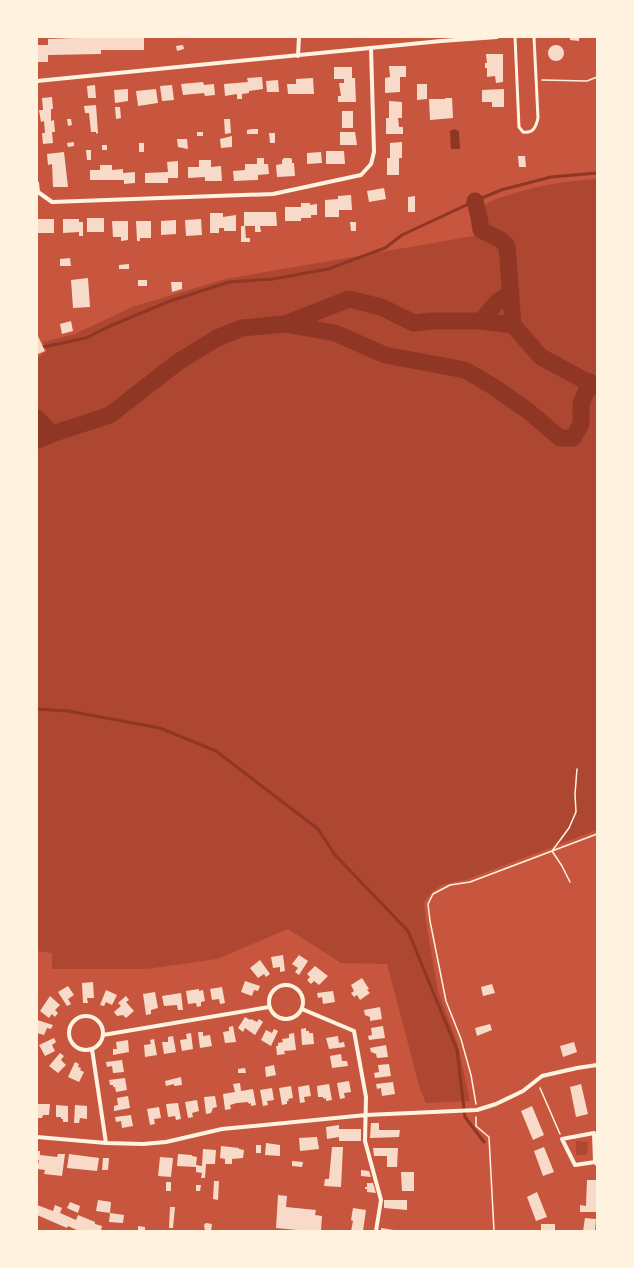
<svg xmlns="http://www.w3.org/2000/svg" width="634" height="1268" font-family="'Work Sans',sans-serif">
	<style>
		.green { fill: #ae4732 }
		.water { fill: #8f3625 }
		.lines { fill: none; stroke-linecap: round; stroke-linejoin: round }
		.stream { stroke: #8f3625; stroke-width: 3 }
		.river { stroke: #8f3625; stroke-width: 17 }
		.building { fill: #f7dbc8 }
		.path { stroke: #fff3e0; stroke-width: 1.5 }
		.service { stroke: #fff3e0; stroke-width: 3 }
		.minor { stroke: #fff3e0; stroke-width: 4 }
	</style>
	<rect width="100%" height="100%" fill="#c8553d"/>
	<path class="green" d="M597,179V830L465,880C444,884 437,884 424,902L426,922L438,991L458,1045L470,1101L426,1103L420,1089L387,964L341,963L288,929L217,959L147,969H52V953L37,951V355L39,357L47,351L43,342L75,334L132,307L225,279L491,233C483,224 482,220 481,208C491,199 497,199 509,195C538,185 567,181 597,179Z
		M576,1141L588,1142L587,1155H576Z"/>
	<path class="water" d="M454,129L459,131L460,149H451L450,131Z"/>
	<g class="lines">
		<path class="stream" d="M43,347L86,338L110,326L170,301L229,282L273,279L328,269L385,248L402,235L475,201L501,190L551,177L597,173
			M37,709L68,711L160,728L216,751L318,829L335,855L408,931L457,1050L465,1117L484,1142"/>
		<path class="river" d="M475,201L479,217L481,230L501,240L507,246L513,325
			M481,321L497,302L505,297L511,291
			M285,324L349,299L381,307L414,323L432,321H481L513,325L541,357L597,387
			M37,418L52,434
			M37,440L52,434L110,415L178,362L217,338L242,328L285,324L335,333L385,355L465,370L494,387L528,411L560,438H573L581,424V404L590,382"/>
	</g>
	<path class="building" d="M100,37H144V50H101V54L48,55V62H37V45H48V39Z
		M570,37H579V41L570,40Z
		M183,45L184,49L177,51L176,46Z
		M548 53a8 8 0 1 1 16 0a8 8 0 1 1-16 0Z
		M486,54H503V82L496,83L495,76L487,77V68H485V63H487Z
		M389,66H406V77H400V92L385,93V78L390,77Z
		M334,67H352V78H355L356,102H338V96H341L339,83H344V79H334Z
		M262,77L263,89L249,91V93L242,94V99H237V94L225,96L224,84L248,82L247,78Z
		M313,78L314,94H288L287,84H296V79Z
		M278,80L279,92H267L266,81Z
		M203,82L204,85L214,84L215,95L205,96L204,93L183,95L181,84Z
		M417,84H427V99L417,100Z
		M95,85L96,98H88L87,86Z
		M172,85L174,100L162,101L160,86Z
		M128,89V101L115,103L114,90Z
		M156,89L158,103L138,106L136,91Z
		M504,89V107H492V102H482V90Z
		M52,97L53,109H51V121L54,120L55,132H52L53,143L43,144L42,133H45L44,121L41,122L39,110H43L42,98Z
		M445,98H452L453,118L430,120L429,99H445Z
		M389,101L402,102V118H398L399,127H403V134H386V118H389Z
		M96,105L98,133L96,134V132H91L89,113H85L84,106Z
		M115,107H120L121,118L116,119Z
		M342,111H353V128H342Z
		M67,119H71L72,125L68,126Z
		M224,119H230L231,133L225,134Z
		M252,129H258V134H247V130Z
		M197,132H203V136H197Z
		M340,132H355L357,145H340Z
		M269,133H275V143H270Z
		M232,136V147L221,148L220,139Z
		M177,139H187L188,149L178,147Z
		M74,142V146L68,147L67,143Z
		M402,142V158H399V175H387V158H390V143Z
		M139,143H144V152H139Z
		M102,145H107V150H102Z
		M86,150H91V160H87Z
		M326,151H344L345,164H326Z
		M64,152L68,187H53L52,164L48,165L47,154Z
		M321,152L322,163L307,164V153Z
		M518,156H525L526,167H519Z
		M257,158H264V164H268L269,174L258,175V180L234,181L233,171L245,170V164H257Z
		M284,158H290L292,159V163H294L295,176L277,177L276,165L282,164V160Z
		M199,160H211V167L221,166L222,181H205V177L188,178V167H199Z
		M178,161V178H168V183H145V173L168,172L167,162Z
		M100,165H112V170L123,169V173L135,172V183L124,184V180H90V170H100Z
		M384,188L386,199L369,202L367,191Z
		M351,195L352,210H339V217H325V200L338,199V196Z
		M415,196V212H408V197Z
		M301,203H310V205L317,204V215H311V218H301V221H285V207H301Z
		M244,212H276L277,226H260L261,232H255V226H244Z
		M210,213H223V217L236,215V231H224V228H219V233H210Z
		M87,218H104V232H87Z
		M37,219H54V233H38Z
		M63,219H79V222H83V236H79V232L63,233Z
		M201,219L202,235L186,236L185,220Z
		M176,220V234L161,235V221Z
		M112,221H128V240L121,241V237H113Z
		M136,221H151V238H140V241H137Z
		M350,222H356V231H351Z
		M241,226H245L246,238H250V242H241Z
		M70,258L71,266H60V259Z
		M129,264V269H119V265Z
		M88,278L90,307L73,308L71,280Z
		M138,280H147V286H138Z
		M171,282H182V289L172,292Z
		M71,321L73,331L62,334L60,324Z
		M37,334L45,351L38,354L37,352Z
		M283,955L285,971L280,972V967L273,968L271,957Z
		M299,955L308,961L299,975L295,972L298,968L292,964Z
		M260,960L270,974L266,977L264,974L258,978L250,968Z
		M315,966L328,976L319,985L314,981L311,984L307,980L310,977L307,974Z
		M362,978L369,989L367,990L370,993L360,1000L357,995L354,997L351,993L354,991L351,985Z
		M245,981L260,986L258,991L254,990L252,996L241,992Z
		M93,982L94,998H87L88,1003H83L82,983Z
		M492,984L495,993L483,996L481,987Z
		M68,986L74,995L68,999L71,1004L67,1006L58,992Z
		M222,987L225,1003L220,1004L219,999L212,1000L210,989Z
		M199,989V991L203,990L205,1001L201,1002V1006L197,1007L196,1003L188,1004L186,991Z
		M106,990L117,995L112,1005L106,1002L104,1006L100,1005Z
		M333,991L335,1002L323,1004L322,997L318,998L317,993Z
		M155,992L158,1008L151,1010V1014L146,1015L143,994Z
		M181,993L183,1010H178L177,1005L164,1006L162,996Z
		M50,996L60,1005L55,1010L58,1013L55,1017L52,1014L49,1018L40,1011Z
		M126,996L129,1000L126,1002L134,1011L126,1018L123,1015L117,1016L114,1012L121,1006L118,1003Z
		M380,1007L382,1019L370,1021V1017L365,1015L364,1010Z
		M245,1017L250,1020L251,1019L257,1022L259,1019L263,1022L255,1035L245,1028L243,1032L238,1028Z
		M37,1020L53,1025L51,1029L47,1028L44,1035L37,1033Z
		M490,1024L492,1030L477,1036L475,1028Z
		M233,1026L236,1042L225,1043L223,1032L229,1031V1027Z
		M383,1026L385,1038L369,1040L368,1036L372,1035L371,1028Z
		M306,1028V1031H309V1033H313L314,1044L302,1045L301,1029Z
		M274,1029L278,1031L271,1046L261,1040L266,1030L272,1033Z
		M198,1032H203V1036L210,1035L212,1046L200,1048Z
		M191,1033L193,1049L182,1051L180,1040L187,1039L186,1034Z
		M294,1033L296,1050L284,1051L285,1054L277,1055L276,1046H278V1043L283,1042L282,1039L289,1038V1034Z
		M173,1036L176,1052L164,1054L162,1042H168V1037Z
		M338,1036L339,1043L344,1042L345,1047L329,1049L326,1038Z
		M54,1038L56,1042L52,1045L55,1051L45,1056L39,1045Z
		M154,1039L157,1055L145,1057L144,1045L151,1044L150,1040Z
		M128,1040L129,1052L113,1055V1049H117L116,1042Z
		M574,1042L577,1052L563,1057L560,1046Z
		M386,1045L388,1057L377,1058L376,1054L371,1052L370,1048Z
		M60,1053L64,1056L61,1060L66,1065L58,1073L49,1066Z
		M341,1054L342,1061H347L348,1066L332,1068L330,1056Z
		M122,1060L124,1072L113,1073L112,1066L107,1067L106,1062Z
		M75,1062L79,1064L78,1067L81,1068L80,1070L84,1072L79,1082L68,1077Z
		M389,1064L391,1076L375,1078L374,1073L379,1072L378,1065Z
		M274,1065L276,1075L266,1077L265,1067Z
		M245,1068L246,1073H238V1069Z
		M181,1077L182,1085L174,1086V1084L166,1086L165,1081Z
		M125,1078L127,1090L116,1092L115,1087H113V1085H110L109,1080Z
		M349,1081L351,1092L344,1093L345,1098L340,1099L337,1083Z
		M393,1082L395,1094L382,1096L381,1088L377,1089L376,1084Z
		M240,1083L241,1091L253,1089L256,1105L251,1106V1103L249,1104L248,1102L237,1103L230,1105L231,1109L225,1110L223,1094L235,1092L233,1084Z
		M329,1084L332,1100L326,1101V1098L324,1099L323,1097H318L317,1086Z
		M581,1084L588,1114L576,1117L570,1087Z
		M309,1085L311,1096L304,1097L305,1102L300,1103L298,1087Z
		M291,1086L293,1098L288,1099L289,1101H287V1104L282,1105L279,1088Z
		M272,1088L274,1100L267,1101L268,1105L263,1106L260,1090Z
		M128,1096L130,1108L114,1111V1106L118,1105L117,1098Z
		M215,1096L217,1107L213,1108L211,1113L206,1114L204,1097Z
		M197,1100L199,1111L192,1113L193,1117L188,1118L185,1102Z
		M178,1103L181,1119L176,1120L175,1116L168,1117L166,1104Z
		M38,1104H50L49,1115H43L42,1118H37Z
		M56,1105L68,1106V1122H63V1119H61V1117H56Z
		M75,1105L87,1106V1119L80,1118L79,1123H74Z
		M532,1106L544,1135L533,1140L521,1111Z
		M159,1107L161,1118L154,1119L155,1124L150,1125L147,1109Z
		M131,1115L133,1126L122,1128L121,1121L116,1122L115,1117Z
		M371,1123H379V1130H400L399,1137L370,1138Z
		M339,1125V1129H361V1141H339V1137L327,1139L326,1127Z
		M317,1137L319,1149L300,1151L299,1138Z
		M266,1143L280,1145V1156L265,1155Z
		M256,1145H261V1153H256Z
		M221,1146L239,1148V1149L244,1150L243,1158L232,1159V1164H225V1159L220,1158Z
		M332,1147H343L341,1187L324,1186L325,1179H329Z
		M544,1147L554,1172L543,1176L534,1151Z
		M373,1148H398L397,1167H387V1156H374Z
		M203,1149L216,1150L215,1164H206L205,1178H201L202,1173L196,1172V1167L177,1166L178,1154L192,1155V1156L197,1157L196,1165L202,1166Z
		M37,1151H40V1155L57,1157L58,1154H65L62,1176L44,1174L45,1170L37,1169L39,1160H37Z
		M69,1154L99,1158L97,1171L67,1168Z
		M160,1157L173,1158L171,1177L158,1176Z
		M103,1158H109L108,1170H102Z
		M292,1161L303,1162L302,1167L292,1166Z
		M361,1170L369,1171L371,1177L361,1176Z
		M401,1172H414V1191H402Z
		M587,1180H597V1212H580V1205L586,1206Z
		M214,1181H219L218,1200L213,1199Z
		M166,1182H171V1191H166Z
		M367,1183H373L376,1193L367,1192V1189H365V1187H367Z
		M196,1185H201L200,1191H196Z
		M537,1192L547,1217L536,1221L527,1197Z
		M278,1195L287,1196L286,1207L316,1210L315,1215L322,1216L321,1230L307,1231L276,1228Z
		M98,1200L111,1202L110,1213L96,1211Z
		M384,1200H407V1210L384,1208Z
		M70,1202L80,1206L78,1213L67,1208Z
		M37,1205L53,1211L55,1205L62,1208L60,1213L76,1220L78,1215L95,1222V1224L102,1226L101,1231H79L68,1226L67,1228L37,1215Z
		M170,1207H175L173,1228H169Z
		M353,1208L366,1210L363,1231H351L353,1221L351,1220Z
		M110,1213L124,1215L123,1223L109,1222Z
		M585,1218L596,1219L595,1231H583Z
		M206,1223L212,1224L211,1231H205L204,1225Z
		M541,1224H555V1231H541Z
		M138,1226L145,1227V1231H138Z
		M381,1228L394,1230V1231H381Z"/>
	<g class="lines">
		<path class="path" d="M542,80L587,81L597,77
			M570,882L562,866L552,851L569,828L576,812L575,794L577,769
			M540,1088L560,1134
			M476,1104L471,1075L461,1039L446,1001L430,921L428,904L433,894L450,885L470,882L597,834
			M476,1117V1126L489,1137L494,1231"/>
		<path class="service" d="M515,37L519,127L523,132C533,134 536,127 538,118L534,37"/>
		<path class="minor" d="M298,56L299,37
			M37,81L441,41L497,37
			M37,183L38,192L52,202L273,194L361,175L371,164L374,152L371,48
			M269 1002a17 17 0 1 1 34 0a17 17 0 1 1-34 0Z
			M302,1009L354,1031L366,1097L365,1141L381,1200L376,1231
			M69 1033a17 17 0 1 1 34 0a17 17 0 1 1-34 0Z
			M103,1035L269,1007
			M92,1049L106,1143
			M37,1137L106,1143L143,1144L166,1142L222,1129L366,1115L477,1110L496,1104L523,1091L542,1076L577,1068L597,1065
			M595,1162L575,1165L562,1139L594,1133L595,1162L597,1164"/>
	</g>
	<rect width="634" height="1268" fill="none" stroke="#fff3e0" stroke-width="76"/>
</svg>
